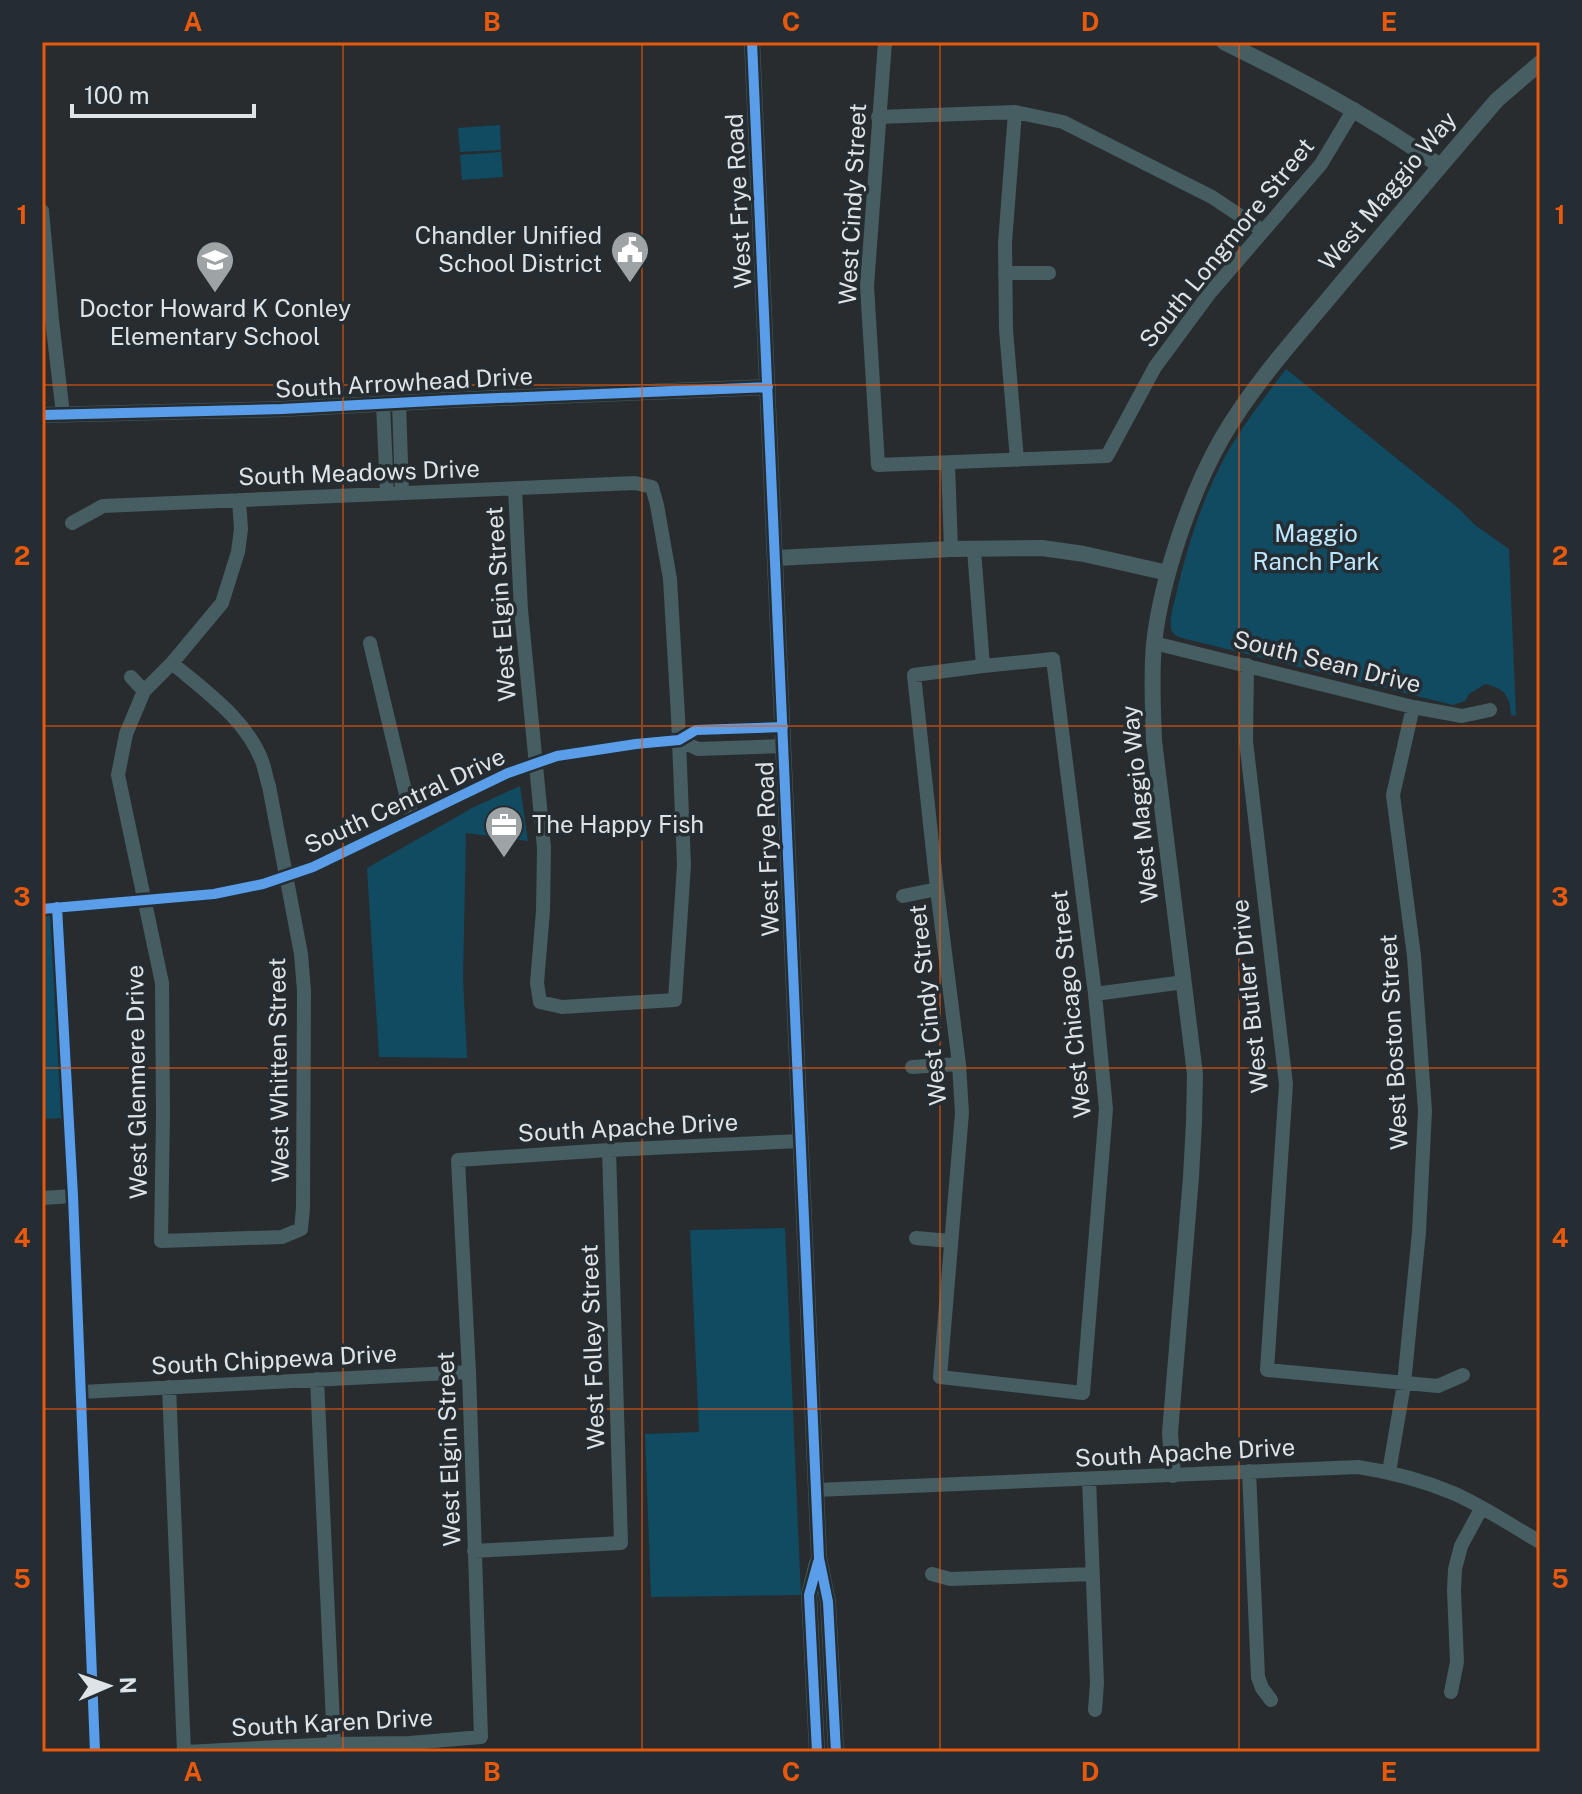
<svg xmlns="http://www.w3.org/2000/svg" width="1582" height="1794" font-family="'Public Sans',sans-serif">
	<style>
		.green { fill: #104b62 }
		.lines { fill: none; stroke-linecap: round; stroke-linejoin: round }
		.minor { stroke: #465d61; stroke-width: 14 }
		.tertiary { stroke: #465d61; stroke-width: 16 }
		.cycleway-casing { stroke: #252d32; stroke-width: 15 }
		.cycleway { stroke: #5a9eea; stroke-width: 10 }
		.grid { fill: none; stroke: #e8590c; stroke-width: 2; stroke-opacity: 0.55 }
		.labels { text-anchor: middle; stroke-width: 7; stroke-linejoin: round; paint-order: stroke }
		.street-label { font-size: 24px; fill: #dde3e6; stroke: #252d32 }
		.poi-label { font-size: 24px; fill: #dde3e6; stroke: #252d32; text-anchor: end }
		.park-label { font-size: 24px; fill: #bbe7fe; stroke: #252d32 }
		.neatline { fill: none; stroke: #e8590c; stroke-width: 3 }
		.grid-label { font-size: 26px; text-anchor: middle; font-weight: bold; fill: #e8590c }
	</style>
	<rect width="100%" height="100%" fill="#282c2f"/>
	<path class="green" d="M500,125L501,150L460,152L458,128Z
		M501,152L503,177L462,180L460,155Z
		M1286,369L1458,508L1475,525L1509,549L1516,716L1511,715C1510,695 1504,688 1485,684L1469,694L1465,701L1453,705L1182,638C1177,636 1175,636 1172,631C1168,622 1174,604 1176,595C1187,547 1202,499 1226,455C1243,425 1265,397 1286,369Z
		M520,786L528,841L466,833L463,979L467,1058L379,1057L367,868L474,807Z
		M57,907L68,1118L42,1119V909Z
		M785,1228L801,1595L651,1597L645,1434L699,1432L690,1230Z"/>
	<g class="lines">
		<path class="minor" d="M885,42L867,286L878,465L1107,456L1155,367L1209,294L1321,164L1354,109
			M1015,112L1005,243L1006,330L1017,460
			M878,117L1015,112L1063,122L1212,197L1263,231
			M42,211L52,320L63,414
			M1005,273H1049
			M399,403L402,493
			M383,404L387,494
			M948,463L951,549
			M72,523L103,506L635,483L652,487L657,505L670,579L678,716L684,865L675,1000L562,1007L540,1002L537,983L543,911L544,848L521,610L515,489
			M974,550L983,666
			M370,643L407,799L413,818
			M1154,643L1413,707L1462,716L1490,710
			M1053,659L1095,994L1106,1109L1083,1393L940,1377L962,1113L959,1064L937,889L914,675L983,666Z
			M172,663C205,691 246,719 262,761C265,769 266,778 269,786L301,954L304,991L303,1208L301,1229L282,1237L161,1241L163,1114L162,983L118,775L126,734L144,691L172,663L222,603L238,552L241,529L239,500
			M1247,665L1246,741L1286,1084L1267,1370L1438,1386L1463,1375
			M131,677L144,691
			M679,740L698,749L784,746
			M903,896L937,889
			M57,907L73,1196L95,1752
			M42,909L214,894L263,884L313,867L508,773L557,756L636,744L679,740L696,730L783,727
			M1095,994L1184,982
			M912,1067L959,1064
			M42,1198L73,1196
			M916,1238L951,1241
			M317,1379L334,1744
			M169,1387L184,1752
			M81,1392L469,1372
			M1249,1471L1258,1677L1262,1688L1271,1700
			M1389,1472L1404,1384L1419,1232L1425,1111L1414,956L1393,795L1413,707
			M1089,1479L1097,1683L1095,1710
			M816,1490L1358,1467C1391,1472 1422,1480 1453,1493C1483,1506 1512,1526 1540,1542
			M474,1551L621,1543L609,1150
			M932,1574L950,1579L1093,1574
			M1451,1692L1457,1662L1454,1591L1455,1569L1461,1546L1481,1509
			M185,1752L334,1744L410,1743L481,1737L469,1372L458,1160L609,1150L800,1141"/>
		<path class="tertiary" d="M752,42L819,1558L828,1602L836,1752
			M1224,42C1299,79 1372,117 1440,166
			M42,415L282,409L452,400L768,387
			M776,558L951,549L1042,548L1084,554L1168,573
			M1173,1475L1170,1433L1191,1177L1194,1122L1195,1074L1154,741C1153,709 1151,676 1154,644C1161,580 1190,494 1222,438C1255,381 1302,331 1344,280C1395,220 1445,160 1497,100L1540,63
			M817,1752L809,1595L817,1563"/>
		<g class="cycleway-casing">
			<path id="cycleway" d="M752,42L819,1558L828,1602L836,1752
				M42,415L282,409L452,400L768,387
				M57,907L73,1196L95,1752
				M42,909L214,894L263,884L313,867L508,773L557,756L636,744L679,740L696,730L783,727
				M817,1752L809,1595L818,1562"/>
		</g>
		<use href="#cycleway" class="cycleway"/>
	</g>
	<path class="grid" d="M343,42V1752M642,42V1752M940,42V1752M1239,42V1752M42,385H1540M42,726H1540M42,1068H1540M42,1409H1540"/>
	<defs>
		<g id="civic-pin" transform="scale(2)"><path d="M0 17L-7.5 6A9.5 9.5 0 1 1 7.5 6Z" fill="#9ea3a6" stroke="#252d32"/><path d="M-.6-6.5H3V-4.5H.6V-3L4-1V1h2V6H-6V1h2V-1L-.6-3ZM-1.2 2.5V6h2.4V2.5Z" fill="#fff"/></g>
		<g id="school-pin" transform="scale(2)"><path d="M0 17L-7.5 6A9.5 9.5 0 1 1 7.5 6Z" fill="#9ea3a6" stroke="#252d32"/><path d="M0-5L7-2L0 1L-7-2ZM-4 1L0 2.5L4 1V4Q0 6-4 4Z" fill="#fff"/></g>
		<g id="office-pin" transform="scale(2)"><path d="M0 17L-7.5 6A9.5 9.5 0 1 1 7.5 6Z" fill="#9ea3a6" stroke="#252d32"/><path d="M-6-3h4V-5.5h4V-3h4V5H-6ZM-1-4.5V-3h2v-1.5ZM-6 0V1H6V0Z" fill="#fff"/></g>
	</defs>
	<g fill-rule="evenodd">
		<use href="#civic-pin" x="630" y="250"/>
		<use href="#school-pin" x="215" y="260"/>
		<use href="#office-pin" x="504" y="825"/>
	</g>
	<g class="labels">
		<g class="street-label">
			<text transform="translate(1388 191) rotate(-50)" y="8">West Maggio Way</text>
			<text transform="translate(739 201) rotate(-93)" y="8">West Frye Road</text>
			<text transform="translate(853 204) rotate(-87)" y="8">West Cindy Street</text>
			<text transform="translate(1227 243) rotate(-51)" y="8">South Longmore Street</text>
			<text transform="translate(404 383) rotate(-3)" y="8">South Arrowhead Drive</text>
			<text transform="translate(359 473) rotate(-2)" y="8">South Meadows Drive</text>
			<text transform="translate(501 604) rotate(-94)" y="8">West Elgin Street</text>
			<text transform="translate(1327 662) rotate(14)" y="8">South Sean Drive</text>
			<text transform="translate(405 801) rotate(-25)" y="8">South Central Drive</text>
			<text transform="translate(1140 804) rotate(-96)" y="8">West Maggio Way</text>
			<text transform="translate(768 849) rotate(-92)" y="8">West Frye Road</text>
			<text transform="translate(1250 996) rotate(-96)" y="8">West Butler Drive</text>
			<text transform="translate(1071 1004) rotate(-96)" y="8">West Chicago Street</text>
			<text transform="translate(928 1005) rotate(-96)" y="8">West Cindy Street</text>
			<text transform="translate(1394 1042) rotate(-93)" y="8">West Boston Street</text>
			<text transform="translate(279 1070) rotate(-91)" y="8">West Whitten Street</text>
			<text transform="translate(137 1082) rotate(-91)" y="8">West Glenmere Drive</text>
			<text transform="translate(628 1128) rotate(-3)" y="8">South Apache Drive</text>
			<text transform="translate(593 1347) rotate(-92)" y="8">West Folley Street</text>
			<text transform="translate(274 1360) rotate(-3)" y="8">South Chippewa Drive</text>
			<text transform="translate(449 1449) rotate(-92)" y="8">West Elgin Street</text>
			<text transform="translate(1185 1453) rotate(-3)" y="8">South Apache Drive</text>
			<text transform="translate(332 1723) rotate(-3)" y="8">South Karen Drive</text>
		</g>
		<g class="poi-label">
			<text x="602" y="244">Chandler Unified<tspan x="602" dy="28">School District</tspan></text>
			<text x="215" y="317" text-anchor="middle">Doctor Howard K Conley<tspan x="215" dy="28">Elementary School</tspan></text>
			<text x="532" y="833" text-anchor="start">The Happy Fish</text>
		</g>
		<g class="park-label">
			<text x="1316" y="542">Maggio<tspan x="1316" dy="28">Ranch Park</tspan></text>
		</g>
	</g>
	<rect width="1582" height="1794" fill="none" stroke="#252d32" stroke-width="88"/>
	<g transform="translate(108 1686) rotate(88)" stroke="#252d32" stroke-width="6" paint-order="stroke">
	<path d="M0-6L14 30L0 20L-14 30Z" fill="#dde3e6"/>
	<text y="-12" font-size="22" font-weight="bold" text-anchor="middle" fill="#dde3e6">N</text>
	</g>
	<path d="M72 104v12h182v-12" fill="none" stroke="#dde3e6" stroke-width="4"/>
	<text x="84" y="104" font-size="24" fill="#dde3e6" stroke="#252d32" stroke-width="6" paint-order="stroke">100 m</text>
	<rect x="44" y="44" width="1494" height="1706" class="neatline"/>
	<g class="grid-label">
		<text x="193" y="31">A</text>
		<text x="492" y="31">B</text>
		<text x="791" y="31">C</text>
		<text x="1090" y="31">D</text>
		<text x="1389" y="31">E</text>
		<text x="22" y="224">1</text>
		<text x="1560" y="224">1</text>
		<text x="22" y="565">2</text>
		<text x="1560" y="565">2</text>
		<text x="22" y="906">3</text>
		<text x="1560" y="906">3</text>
		<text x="22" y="1247">4</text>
		<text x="1560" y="1247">4</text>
		<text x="22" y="1588">5</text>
		<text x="1560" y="1588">5</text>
		<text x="193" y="1781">A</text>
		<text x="492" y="1781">B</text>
		<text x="791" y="1781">C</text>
		<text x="1090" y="1781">D</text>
		<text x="1389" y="1781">E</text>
	</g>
</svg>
